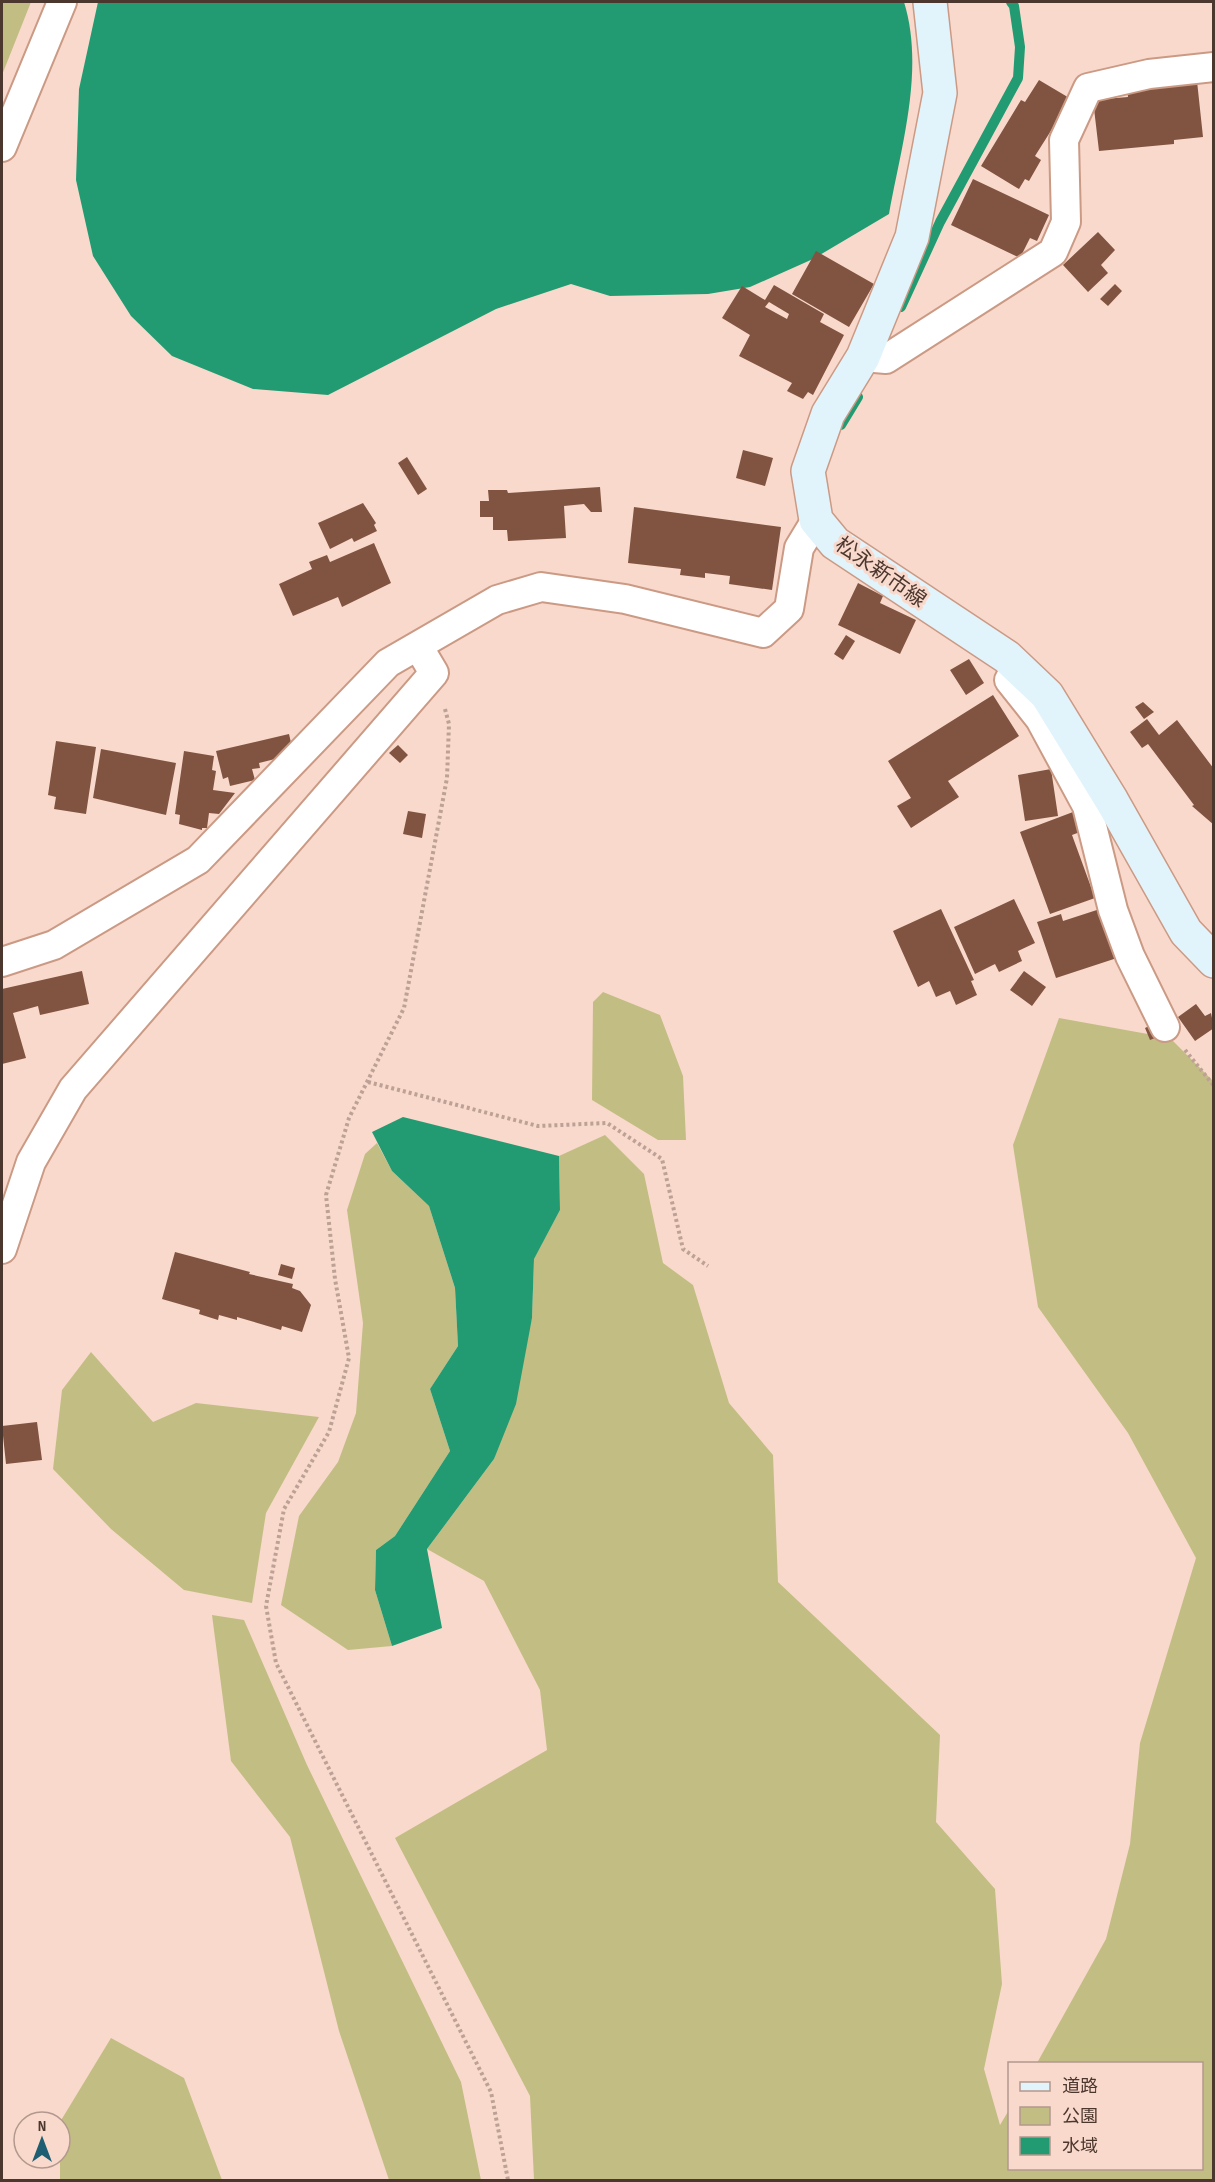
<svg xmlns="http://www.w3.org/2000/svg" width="1215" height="2182" font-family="'Sofia Sans Condensed','Noto Sans JP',sans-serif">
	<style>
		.green { fill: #c2be83 }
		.water { fill: #229b72 }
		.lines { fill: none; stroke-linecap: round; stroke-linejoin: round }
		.stream { stroke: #229b72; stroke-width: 10 }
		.building { fill: #805440; fill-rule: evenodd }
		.street-casing { stroke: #cb9a85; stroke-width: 32 }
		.secondary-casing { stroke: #cb9a85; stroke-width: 36 }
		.path { stroke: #bda195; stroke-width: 4; stroke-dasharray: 3 3; stroke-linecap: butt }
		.street { stroke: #fff; stroke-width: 28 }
		.secondary { stroke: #e2f4fb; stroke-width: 33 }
		.labels { text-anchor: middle; stroke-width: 6; stroke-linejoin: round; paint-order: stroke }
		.street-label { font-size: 21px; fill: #4b372e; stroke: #f9d9cc }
	</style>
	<rect width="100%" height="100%" fill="#f9d9cc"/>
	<path class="green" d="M2,2H31L2,75Z
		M603,992L660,1015L683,1076L686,1140H658L592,1100L593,1002Z
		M1059,1018L1170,1038L1213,1081V2180H534L530,2096L395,1838L547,1750L540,1690L484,1581L427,1549L494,1459L532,1318L534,1258L560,1210L559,1156L605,1135L644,1174L663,1263L693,1285L729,1403L773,1455L778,1582L940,1735L936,1822L995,1889L1002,1984L984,2069L1000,2125L1009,2110L1010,2168H1202V2064L1037,2063L1106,1939L1130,1844L1140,1743L1196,1558L1128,1433L1038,1307L1013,1145Z
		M377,1143L392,1171L429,1206L455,1288L458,1346L430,1389L450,1451L395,1536L376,1550L375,1590L392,1646L348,1650L281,1605L299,1516L338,1462L356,1413L363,1323L347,1210L365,1154Z
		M91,1352L153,1422L196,1403L319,1417L266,1513L252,1603L184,1590L111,1529L53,1469L62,1390Z
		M212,1615L244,1620L307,1765L461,2082L481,2180H389L339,2031L290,1837L231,1761Z
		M111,2038L184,2078L222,2180H60V2122Z"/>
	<path class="water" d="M98,2H904C925,69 901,147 889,214L813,259L750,287L708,294L610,296L571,284L496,309L328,395L253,389L172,356L131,316L93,256L76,180L79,89Z
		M403,1117L559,1156L560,1210L534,1259L532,1318L516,1404L494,1459L427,1549L442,1628L392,1646L375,1590L376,1550L395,1536L450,1451L430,1389L458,1346L455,1288L429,1206L392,1171L372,1132Z"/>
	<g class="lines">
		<path class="stream" d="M901,307L940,222L1018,78L1020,47L1014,6L1011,2
			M841,425L858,397"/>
	</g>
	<path class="building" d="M1039,80L1071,99L1035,156L1041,160L1029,181L1025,179L1019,189L981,166L1021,100L1025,102Z
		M1197,81L1203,137L1174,140V144L1099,151L1093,100L1128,97L1127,89Z
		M973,179L1049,215L1037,241L1030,238L1020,258L951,225Z
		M1098,232L1115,250L1101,265L1108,273L1088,292L1063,265Z
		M816,251L874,284L849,327L792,294Z
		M1115,284L1122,291L1108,306L1100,299Z
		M774,285L824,314L820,322L844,335L813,395L808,392L803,399L787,391L792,383L739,356L750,335L722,318L742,286L765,300ZM769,302L789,314L787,319L765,307Z
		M743,450L773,458L765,486L736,478Z
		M407,457L427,489L418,495L398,463Z
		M600,487L602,512H591L584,504L564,506L566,538L508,541L507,530H493V517H480V501H489L488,490H507L508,493Z
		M363,503L376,523L374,525L377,531L354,542L352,538L330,549L318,523Z
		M634,507L781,527L772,590L729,584L730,576L705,573V578L680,575L681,569L628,563Z
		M374,543L391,583L342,607L338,597L293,616L279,584L312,569L309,562L327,555L330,562Z
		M858,583L883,596L880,603L916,620L900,654L838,625Z
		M846,635L855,641L843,660L834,654Z
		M969,659L984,683L966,695L950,670Z
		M993,695L1019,736L948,781L959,797L911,828L897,806L911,798L888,761Z
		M1143,702L1154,712L1144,719L1135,707Z
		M1147,719L1159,735L1177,720L1214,769V825L1192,806L1194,805L1148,744L1142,748L1130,732Z
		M289,734L292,747L279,758L259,763L260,768L252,769L255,780L230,786L228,777L223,779L216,751Z
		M56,741L96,747L86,814L54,809L56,797L48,795Z
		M398,745L408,755L400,763L389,753Z
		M101,749L176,763L166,815L93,798Z
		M184,751L214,756L212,770L216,771L213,790L235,793L219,814L209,813L207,828H202V830L179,824L180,815L175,814Z
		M1051,769L1058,816L1025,821L1018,775Z
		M408,811L426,814L422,838L403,834Z
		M1073,812L1080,832L1072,835L1095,898L1050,914L1020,832Z
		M1014,899L1035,943L1018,951L1022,961L999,972L995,964L975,974L954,927Z
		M1103,908L1120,957L1056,978L1037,922L1061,914L1063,921Z
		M941,909L974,980L971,981L977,995L956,1005L950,991L936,997L929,981L918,987L893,931Z
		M82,971L89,1004L40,1015L38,1006L13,1013L26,1058L2,1064V989Z
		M1024,971L1046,987L1032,1006L1010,990Z
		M1196,1004L1205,1016L1211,1013L1214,1028L1195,1041L1178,1017Z
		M1157,1022L1162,1035L1150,1040L1145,1028Z
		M175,1252L250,1272L249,1274L293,1284L292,1288L300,1291L311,1305L302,1332L282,1326L281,1330L237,1317V1320L219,1315L218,1320L199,1314L200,1310L162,1299Z
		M281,1264L295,1268L292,1279L278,1275Z
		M37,1422L42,1460L6,1464L2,1426Z"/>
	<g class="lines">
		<g class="street-casing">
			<path id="street" d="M2,147L62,2
				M863,357L886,359L1053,252L1066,222L1064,140L1088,88L1149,74L1214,67
				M1018,667L1009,680L1040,719L1087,806L1113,910L1130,956L1165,1027
				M2,962L54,945L198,860L388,663L497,600L541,587L625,599L763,633L789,609L799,548L816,520
				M2,1249L31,1162L73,1089L434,673L418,646"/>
		</g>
		<g class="secondary-casing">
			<path id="secondary" d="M930,2L940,93L912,237L863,357L828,414L808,471L816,520L835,543L1007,657L1047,695L1112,801L1186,932L1214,961"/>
		</g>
		<path class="path" d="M445,709L449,724L447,778L404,1008L349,1118L326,1195L335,1279L349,1358L329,1432L284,1509L266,1606L276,1663L491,2092L508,2180
			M1185,1050L1214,1086
			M368,1082L538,1126L607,1123L662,1159L683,1249L708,1266"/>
		<use href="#street" class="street"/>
		<use href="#secondary" class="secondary"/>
	</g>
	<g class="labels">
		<g class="street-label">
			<text transform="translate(881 572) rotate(35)" y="7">松永新市線</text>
		</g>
	</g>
	<rect width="1215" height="2182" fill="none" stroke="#4b372e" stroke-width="6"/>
	<rect x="1008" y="2062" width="195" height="108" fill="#f9d9cc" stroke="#b3988d" stroke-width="1.5"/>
	<rect x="1020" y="2082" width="30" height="9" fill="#e2f4fb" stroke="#b3988d" stroke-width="1.5"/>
	<text x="1062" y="2092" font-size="18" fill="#4b372e">道路</text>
	<rect x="1020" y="2107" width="30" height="18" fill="#c2be83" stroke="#b3988d" stroke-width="1.5"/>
	<text x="1062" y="2122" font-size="18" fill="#4b372e">公園</text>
	<rect x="1020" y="2137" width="30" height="18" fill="#229b72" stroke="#b3988d" stroke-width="1.5"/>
	<text x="1062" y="2152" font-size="18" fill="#4b372e">水域</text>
	<g transform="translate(42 2140)"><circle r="28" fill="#f9d9cc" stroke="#b3988d" stroke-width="1.5"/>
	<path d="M0-4.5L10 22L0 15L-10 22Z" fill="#1e5e73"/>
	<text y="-9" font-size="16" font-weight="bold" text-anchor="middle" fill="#4b372e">N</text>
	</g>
</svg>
